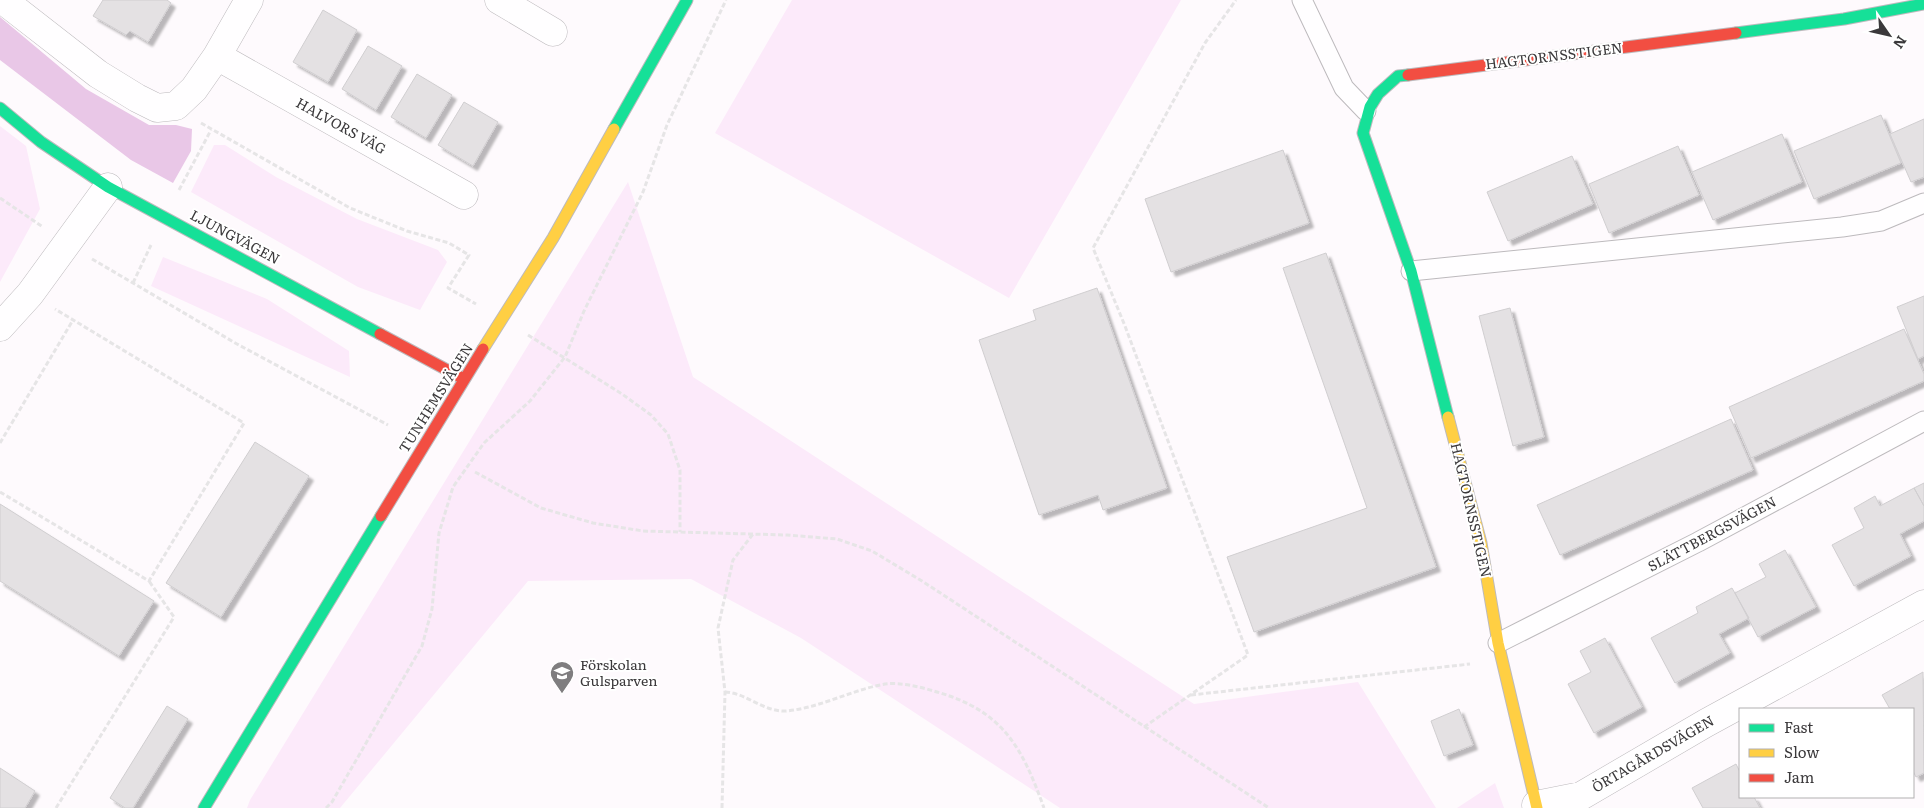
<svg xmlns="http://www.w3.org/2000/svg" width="1924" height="808" font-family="Literata,serif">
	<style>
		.green { fill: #fceafa }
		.forest { fill: #e9c7e7 }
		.building { fill: #e4e1e3; stroke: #d0ced0; filter: url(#shadow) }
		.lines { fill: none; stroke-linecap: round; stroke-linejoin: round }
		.lane-casing { stroke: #bdbabd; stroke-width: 21 }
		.street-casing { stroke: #bdbabd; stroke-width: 29 }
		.fast-casing { stroke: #bdbabd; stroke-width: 13 }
		.slow-casing { stroke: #bdbabd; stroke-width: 13 }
		.jam-casing { stroke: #bdbabd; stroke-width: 13 }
		.path { stroke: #e6e5e6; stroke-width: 3; stroke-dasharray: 5 2.5; stroke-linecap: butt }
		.lane { stroke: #fffeff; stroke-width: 19 }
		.street { stroke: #fffeff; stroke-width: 28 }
		.fast { stroke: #16e098; stroke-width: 11 }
		.slow { stroke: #ffcf43; stroke-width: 11 }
		.jam { stroke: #f24e42; stroke-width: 11 }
		.labels { text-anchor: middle; stroke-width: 4; stroke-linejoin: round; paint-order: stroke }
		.street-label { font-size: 14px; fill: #3b393b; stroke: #fff }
		.poi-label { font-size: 14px; fill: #3b393b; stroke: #fff; text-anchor: start }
	</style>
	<defs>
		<filter id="shadow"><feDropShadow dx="4.5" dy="4.5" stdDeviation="1" flood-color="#0004"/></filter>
	</defs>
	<rect width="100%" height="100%" fill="#fefafd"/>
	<path class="green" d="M792,0H1181L1009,298L715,133Z
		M0,126L26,146L40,209L0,282Z
		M214,145H225L276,177L357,219L438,250L447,262L420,310L358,287L191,192Z
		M628,182L693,377L1194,704L1358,682L1436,808H1060L801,638L691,579L528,581L340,808H247L250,800Z
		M163,257L267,299L349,351L350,377L151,286Z
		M1495,783L1504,808H1457Z"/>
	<path class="forest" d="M0,17L86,89L149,125H176L192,129L191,151L173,183L131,160L0,60Z"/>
	<path class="building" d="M103,0H167L171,3L148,42L130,31L126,35L93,16Z
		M323,10L357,30L328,82L293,62Z
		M368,46L402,66L376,110L342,89Z
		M417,74L452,95L426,138L391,117Z
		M464,102L498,122L473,166L438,145Z
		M1881,115L1901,163L1814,199L1794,151Z
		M1924,119V177L1911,182L1890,134Z
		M1782,134L1802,182L1713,220L1692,172Z
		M1678,146L1699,195L1609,233L1589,184Z
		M1283,150L1309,223L1171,272L1145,199Z
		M1572,156L1593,204L1508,241L1487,192Z
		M1326,253L1436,567L1254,632L1227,557L1367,508L1283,268Z
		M1097,288L1167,488L1103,510L1098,495L1039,515L979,340L1036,320L1033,310Z
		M1924,296V356L1918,359L1897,307Z
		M1510,308L1544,437L1513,446L1479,316Z
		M1904,329L1924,374V381L1751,458L1729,407Z
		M1731,419L1753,470L1560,555L1537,505Z
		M255,442L309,476L221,617L166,583Z
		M1924,483V506L1914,488Z
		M1914,488L1924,506V521L1900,534L1911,556L1854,586L1832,545L1864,528L1854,508L1875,496L1880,506Z
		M0,504L154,601L119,656L0,581Z
		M1785,550L1816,607L1758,637L1735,593L1766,577L1759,564Z
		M1732,588L1749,618L1719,634L1730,653L1675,683L1651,638L1698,613L1696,607Z
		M1605,638L1642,707L1594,733L1568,684L1591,672L1580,651Z
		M1923,672L1924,773L1916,777L1913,771V709H1890L1882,695Z
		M167,706L188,719L133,808H125L110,798Z
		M1459,709L1473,745L1444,756L1431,721Z
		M1736,764L1740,772V797H1754L1760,808H1703L1692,788Z
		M0,768L35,791L25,808H0Z"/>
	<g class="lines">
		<g class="lane-casing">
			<path id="lane" d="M1302,0L1344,88L1366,111
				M1411,271L1842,227L1881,221L1924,203
				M1498,643L1698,542L1924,421"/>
		</g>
		<g class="street-casing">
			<path id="street" d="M3,0L98,74L137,98L157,108L176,106L194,89L217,56L249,0
				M499,0L553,32
				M217,56L464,195
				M0,327L30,294L108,187
				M1536,805L1581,796L1706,723L1924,604"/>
		</g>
		<g class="fast-casing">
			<path id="fast" d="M1736,33L1844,19L1924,4
				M1408,75L1398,76L1378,94L1370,107L1363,133L1411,271L1448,417
				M0,108L41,142L108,187L380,334
				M614,129L687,0
				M204,808L381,516"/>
		</g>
		<g class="slow-casing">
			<path id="slow" d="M483,349L553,238L614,129
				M1448,417L1481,543L1498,643L1537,808"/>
		</g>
		<g class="jam-casing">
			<path id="jam" d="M1408,75L1736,33
				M380,334L464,379
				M381,516L483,349"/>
		</g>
		<path class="path" d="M201,123L350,208L407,231L449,243L469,255L448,288L476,304
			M179,190L211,130
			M0,198L43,227
			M92,259L237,344L388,425
			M133,283L151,245
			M528,335L622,394L651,415L668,434L680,470V532
			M0,443L73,320
			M475,472L541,508L593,523L643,531L787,535L837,539L872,551L922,581L1269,808
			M0,492L149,581L244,423L55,309
			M725,692C747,693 763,712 786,711C820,708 851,690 885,684C901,682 921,687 937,692C1003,711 1022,747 1044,808
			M1191,695L1470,664
			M1144,727L1248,655L1125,326L1093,248L1205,43L1236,0
			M56,808L174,617L149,581
			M326,808L332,802L422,646L432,609L439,533L453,487L484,443L530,401L565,357L584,311L643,192L667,125L726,0
			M722,808L725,692L718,628L733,560L753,534"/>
		<use href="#lane" class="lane"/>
		<use href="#street" class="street"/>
		<use href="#fast" class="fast"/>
		<use href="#slow" class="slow"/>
		<use href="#jam" class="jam"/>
	</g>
	<defs>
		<g id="school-pin" transform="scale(1.25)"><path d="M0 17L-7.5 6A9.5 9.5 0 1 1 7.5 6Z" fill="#7f7d7f" stroke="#fff"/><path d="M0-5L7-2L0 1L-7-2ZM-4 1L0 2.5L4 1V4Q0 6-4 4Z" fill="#fff"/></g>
	</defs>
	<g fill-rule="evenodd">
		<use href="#school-pin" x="562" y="673"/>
	</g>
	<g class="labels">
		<g class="street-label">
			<text transform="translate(1554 56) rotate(-7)" y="5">HAGTORNSSTIGEN</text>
			<text transform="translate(341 126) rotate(29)" y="5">HALVORS VÄG</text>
			<text transform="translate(235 237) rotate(28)" y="5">LJUNGVÄGEN</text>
			<text transform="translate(436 398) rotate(-58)" y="5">TUNHEMSVÄGEN</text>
			<text transform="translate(1471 510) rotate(77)" y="5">HAGTORNSSTIGEN</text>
			<text transform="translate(1712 534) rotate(-28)" y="5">SLÄTTBERGSVÄGEN</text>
			<text transform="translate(1653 754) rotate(-30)" y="5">ÖRTAGÅRDSVÄGEN</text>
		</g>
		<g class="poi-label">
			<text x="580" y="670">Förskolan<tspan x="580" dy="16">Gulsparven</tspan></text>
		</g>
	</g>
	<rect x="1739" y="708" width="175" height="90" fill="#ffffff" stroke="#b1b0b1"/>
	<rect x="1749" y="724" width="25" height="8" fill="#16e098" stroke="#b1b0b1"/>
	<text x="1784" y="733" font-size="15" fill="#3b393b">Fast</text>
	<rect x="1749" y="749" width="25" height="8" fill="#ffcf43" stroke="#b1b0b1"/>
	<text x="1784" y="758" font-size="15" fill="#3b393b">Slow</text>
	<rect x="1749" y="774" width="25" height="8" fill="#f24e42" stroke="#b1b0b1"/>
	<text x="1784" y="783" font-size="15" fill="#3b393b">Jam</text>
	<g transform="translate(1889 35) rotate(124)" stroke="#ffffff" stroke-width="4" paint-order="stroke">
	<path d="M0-4L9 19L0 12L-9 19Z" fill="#3b393b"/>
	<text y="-8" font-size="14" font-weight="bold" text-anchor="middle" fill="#3b393b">N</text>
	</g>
</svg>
